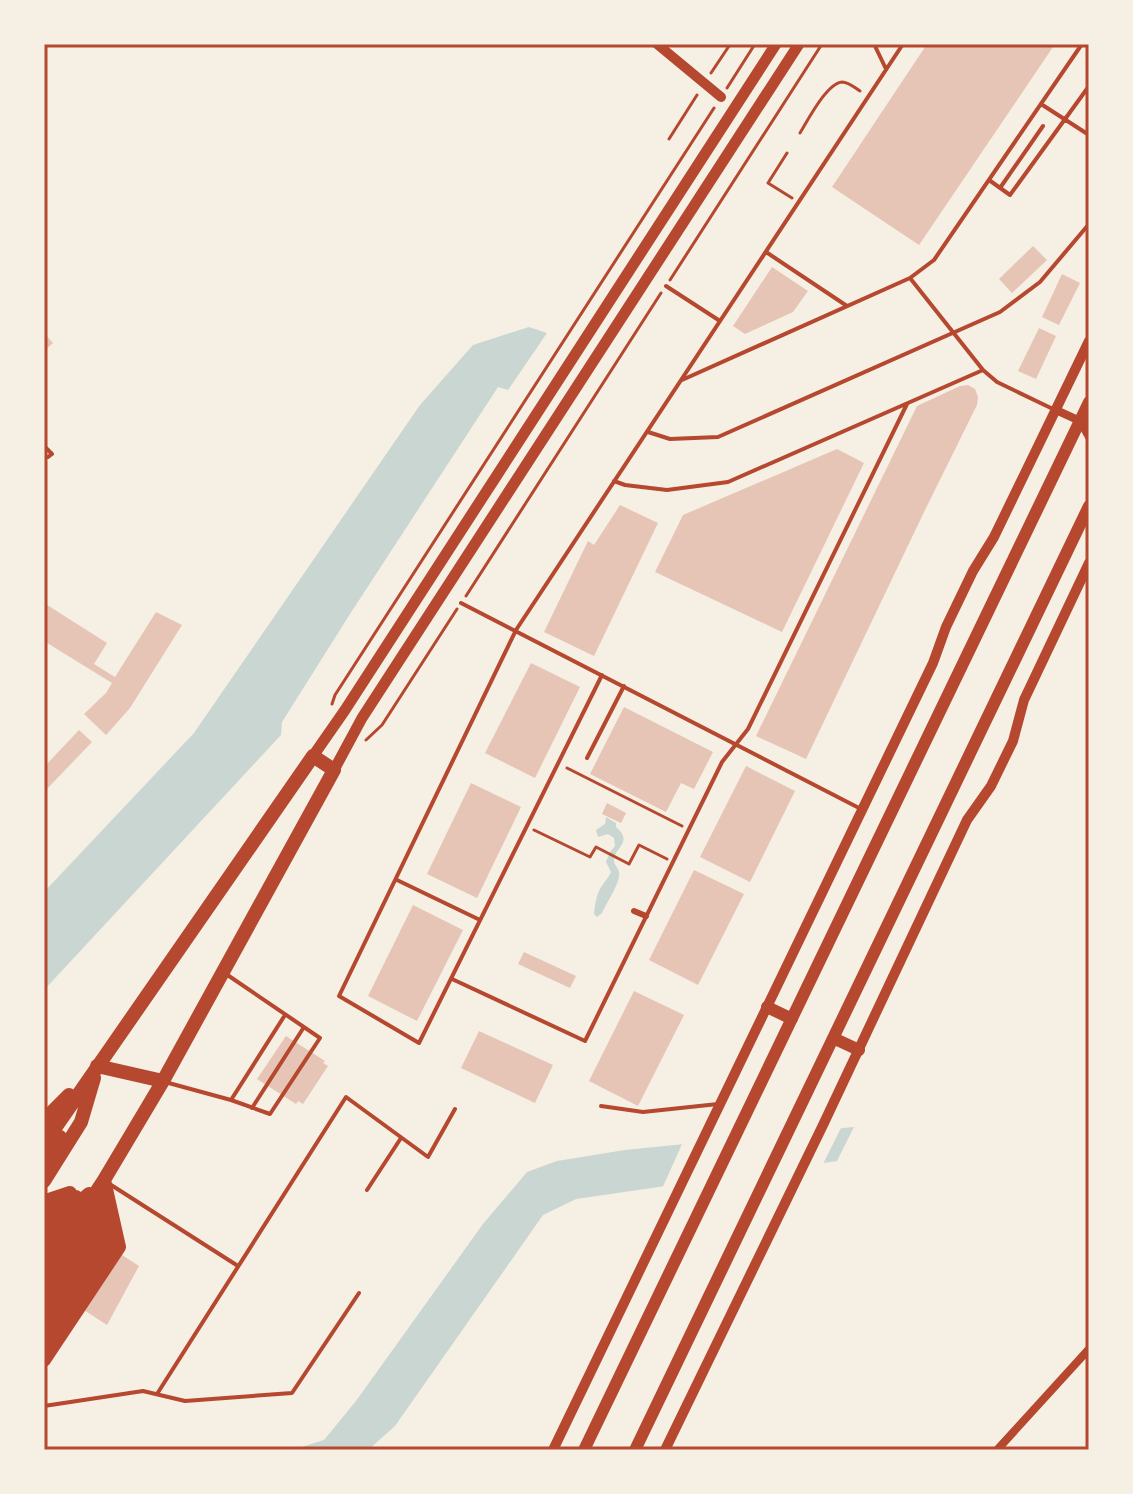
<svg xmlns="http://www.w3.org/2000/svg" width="1133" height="1494" font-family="Signika,sans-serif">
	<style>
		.water { fill: #c9d6d2 }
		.pier { fill: #f6efe4 }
		.building { fill: #e6c5b7 }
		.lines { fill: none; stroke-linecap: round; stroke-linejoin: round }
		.path { stroke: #b5482f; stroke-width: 3 }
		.service { stroke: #b5482f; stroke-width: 4 }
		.pedestrian { stroke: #b5482f; stroke-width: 6 }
		.minor { stroke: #b5482f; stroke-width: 8 }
		.tertiary { stroke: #b5482f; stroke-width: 10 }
		.secondary { stroke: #b5482f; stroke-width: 11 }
		.primary { stroke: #b5482f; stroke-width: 12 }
		.motorway { stroke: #b5482f; stroke-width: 14 }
		.neatline { fill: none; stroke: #b5482f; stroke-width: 3 }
	</style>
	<rect width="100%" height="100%" fill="#f6efe4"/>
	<path class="water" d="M529,327L547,333L508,390L498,387L350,614L282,722L281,735L44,990V892L194,733L420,405L473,345Z
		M606,817L616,823V827C634,842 614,848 614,860C614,866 618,867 619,872C621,882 606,904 602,913L597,917L594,914C595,906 596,896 600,889C604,882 608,879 611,872L606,862L610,852L615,846L614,838L608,834L598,837L596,830L605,824Z
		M854,1127L837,1161L576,1199L543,1215L395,1426L368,1450H292L324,1440L356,1401L483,1224L527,1172L557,1161L625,1150Z"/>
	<path class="pier" d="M843,1124L822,1166L661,1191L682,1144Z"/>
	<path class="building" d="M927,44H1055L919,245L832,187Z
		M1033,246L1047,260L1012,293L999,279Z
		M772,267L808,291L793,312L745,334L733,326Z
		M1062,274L1080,283L1059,325L1042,317Z
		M1039,328L1056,336L1036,379L1018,371Z
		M44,333L53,343L44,351Z
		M968,385L975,389L978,397L977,405L925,510L806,759L756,736L917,406L960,386Z
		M837,449L864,463L782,632L655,572L683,515Z
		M620,505L658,523L594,656L544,632L588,541L594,545Z
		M44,603L107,643L94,664L115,677L156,612L182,625L130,708L106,735L84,714L106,693L112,683L44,641Z
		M531,663L580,687L535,778L485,753Z
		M624,707L713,752L694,789L681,783L666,812L590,774Z
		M79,730L92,742L44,792V767Z
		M746,766L795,791L750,882L700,857Z
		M471,783L521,807L477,898L427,874Z
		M607,803L626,813L621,823L602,814Z
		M694,870L744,894L698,985L649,960Z
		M413,905L463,930L417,1021L368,996Z
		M524,952L576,976L570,988L518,964Z
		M634,991L684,1015L638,1106L589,1081Z
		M479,1031L553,1065L535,1103L461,1068Z
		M286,1036L325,1061L323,1063L328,1066L303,1104L298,1101L296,1104L257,1079Z
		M44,1204L139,1266L107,1325L44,1284Z"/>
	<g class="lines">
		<path class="path" d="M711,73L729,46
			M727,88L755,44
			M800,133C808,120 827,83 842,82C849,82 855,88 860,91
			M669,139L697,95
			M787,153L768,183L792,198
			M670,280L822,44
			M466,596L661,293
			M332,704L335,695L714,108
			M366,740L382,725L457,609
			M567,768L682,826
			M534,830L590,857L596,847L629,864L639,845L667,859"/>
		<path class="service" d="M874,44L886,69
			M1041,104L1089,135
			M989,180L1010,195L1089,86
			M1000,188L1043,126
			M766,252L847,306
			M910,278L983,370L997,382L1053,409
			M666,286L720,321
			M682,380L910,278L934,260L1082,44
			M648,432L670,439L718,437L1000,312L1040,282L1089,224
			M44,446L52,454L48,457
			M614,481L625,485L667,490L728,482L983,370
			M461,603L861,809
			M602,675L419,1043L339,996L516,630L903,44
			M587,758L624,686
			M397,880L480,920
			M452,979L585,1041L722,762L748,729L907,404
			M165,1082L231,1100L270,1114L320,1038L226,974
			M231,1100L285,1015
			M601,1106L643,1112L718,1104
			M252,1108L304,1027
			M108,1183L238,1266
			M367,1190L401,1138
			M157,1394L346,1097L428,1157L455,1109
			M44,1406L143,1391L185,1401L292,1393L359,1293"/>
		<path class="pedestrian" d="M634,911L646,916"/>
		<path class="minor" d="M1056,410L1080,421L1089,437
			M997,1450L1089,1349"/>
		<path class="tertiary" d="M657,44L721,97
			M553,1450L933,663L946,627L973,571L994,537L1089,341
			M665,1450L823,1125L967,820L991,786L1013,741L1024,700L1089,563"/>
		<path class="secondary" d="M313,756L345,710L776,44
			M334,770L362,718L799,44"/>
		<path class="primary" d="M767,1007L792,1019
			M833,1038L859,1050
			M584,1450L1089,402
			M635,1450L1089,506"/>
		<path class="motorway" d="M97,1066L163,1081
			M44,1124L52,1112L69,1095
			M44,1144L313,756L334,770L163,1081L104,1180L44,1271
			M44,1162L60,1137
			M44,1181L81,1122L94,1078
			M44,1208L49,1200L70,1193
			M44,1230L59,1207L76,1197
			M44,1249L68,1212L89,1194
			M44,1294L87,1227L96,1203
			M44,1317L98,1234L103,1193
			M44,1339L109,1241L108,1225
			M44,1360L119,1247L104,1180"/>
	</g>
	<rect width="1133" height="1494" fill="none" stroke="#f6efe4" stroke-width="92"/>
	<rect x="46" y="46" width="1041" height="1402" class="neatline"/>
</svg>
